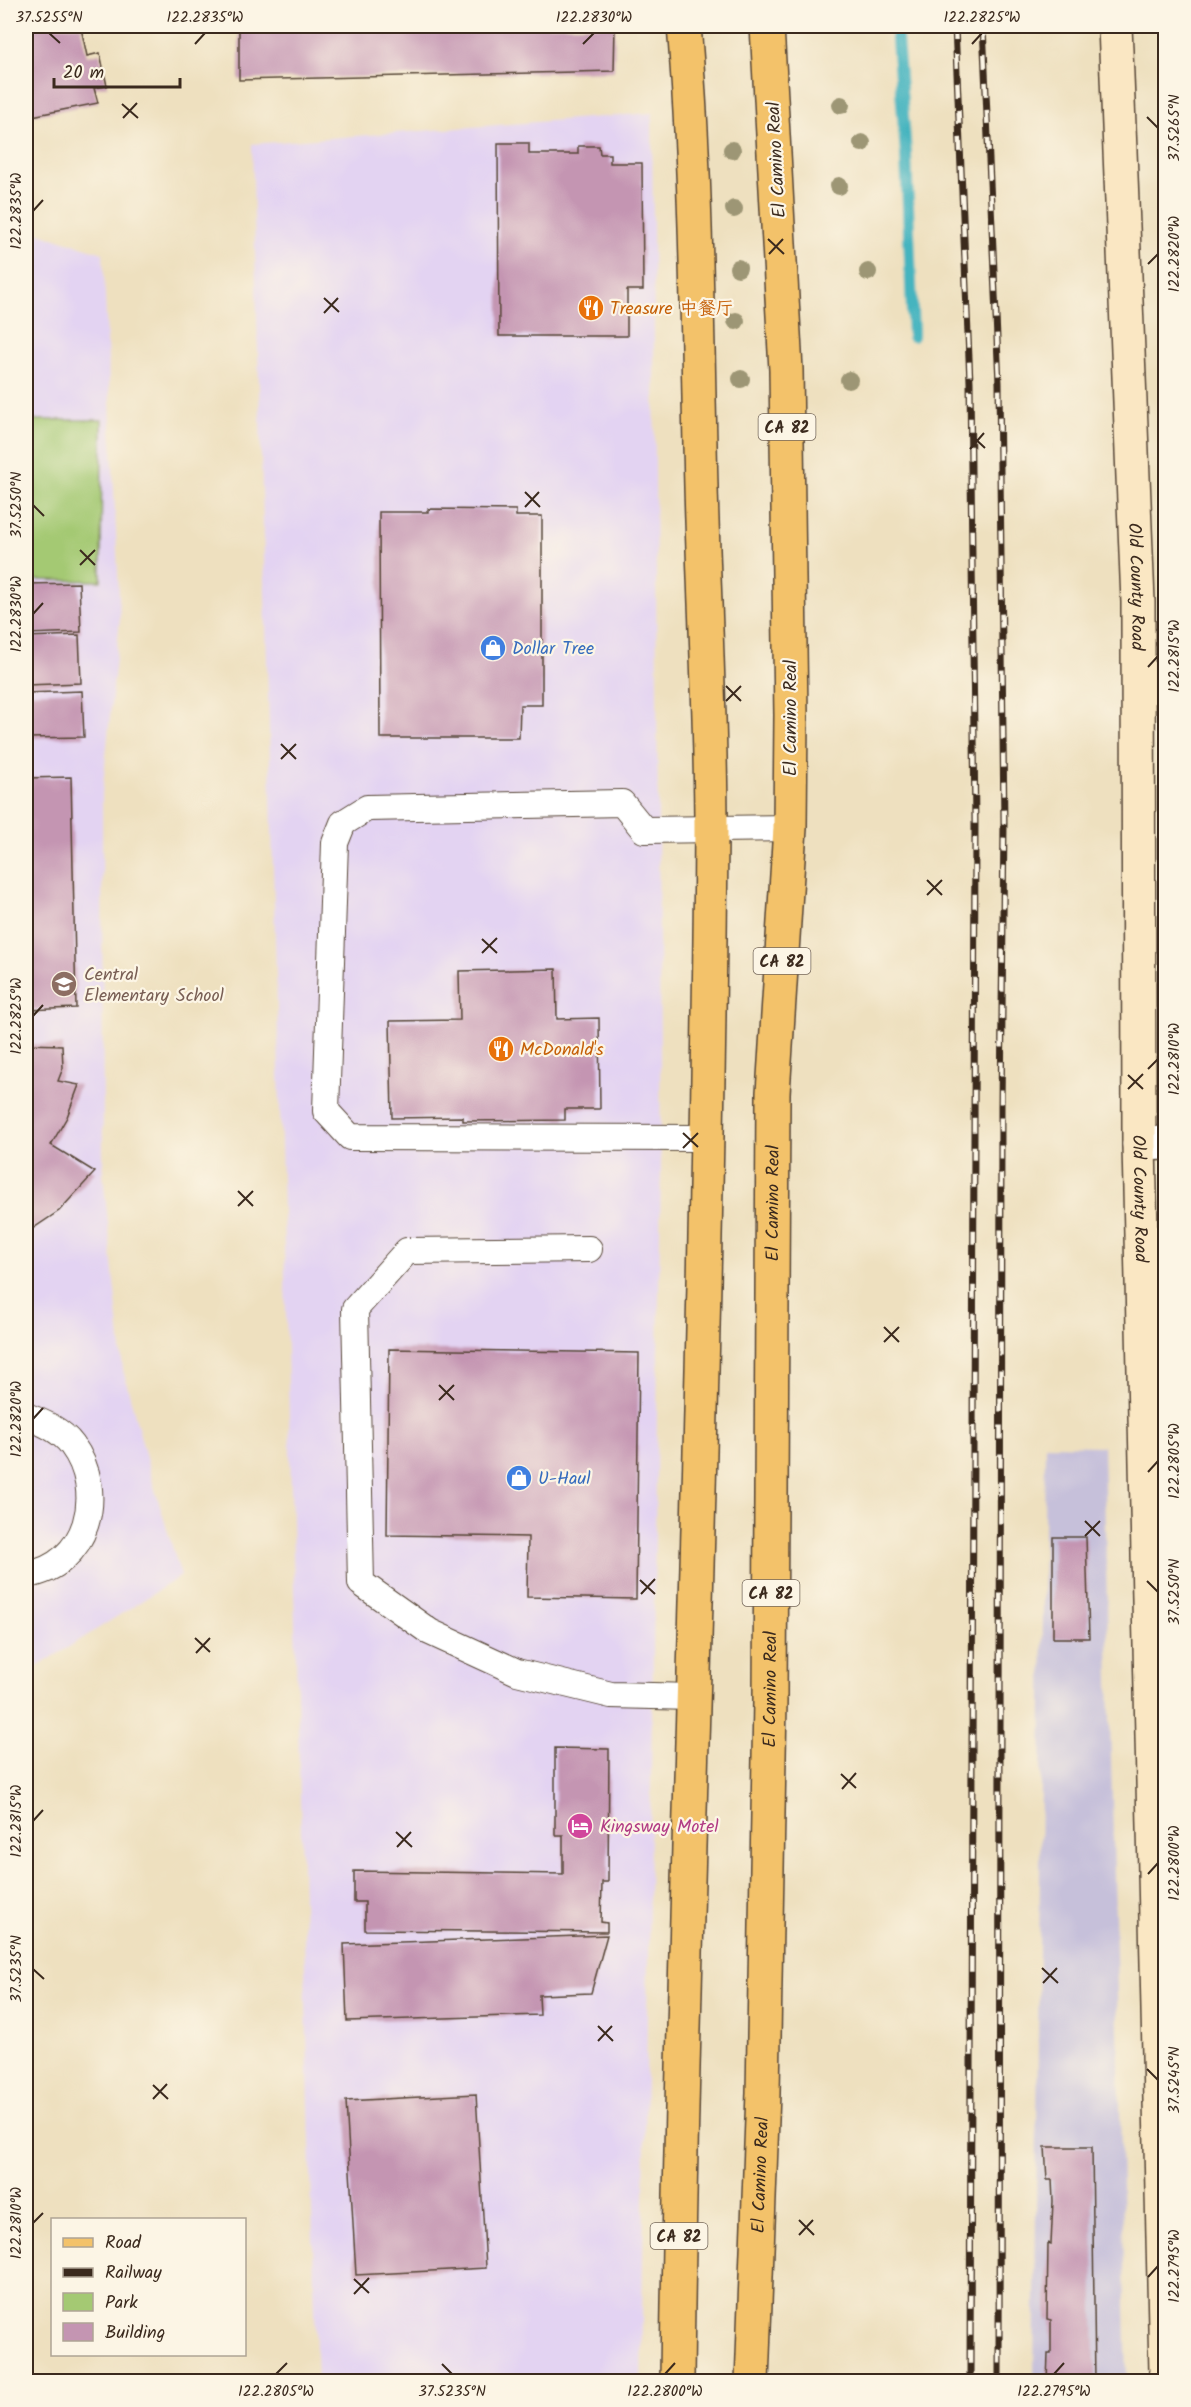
<svg xmlns="http://www.w3.org/2000/svg" width="1191" height="2407" font-family="Kalam,'LXGW WenKai TC',sans-serif">
	<style>
		.built { fill: #e3d3f2 }
		.industrial { fill: #c6c0da }
		.green { fill: #a4c973; stroke: #707a48; stroke-width: 1.5 }
		.lines { fill: none; stroke-linecap: round; stroke-linejoin: round }
		.stream { stroke: #45b4bf; stroke-width: 12 }
		.building { fill: #c495b2 }
		.lane-casing { stroke: #564536; stroke-width: 28 }
		.street-casing { stroke: #564536; stroke-width: 36 }
		.secondary-casing { stroke: #564536; stroke-width: 36 }
		.primary-casing { stroke: #564536; stroke-width: 36 }
		.lane { stroke: #fff; stroke-width: 26 }
		.street { stroke: #fff; stroke-width: 33 }
		.secondary { stroke: #fae7c3; stroke-width: 33 }
		.primary { stroke: #f3c26a; stroke-width: 33 }
		.rail-casing { stroke: #3b2a1e; stroke-width: 7 }
		.rail { stroke: #fcf5e5; stroke-width: 4.5; stroke-dasharray: 14; stroke-linecap: butt }
		.tree { fill: #9d9675 }
		.ticks { fill: none; stroke: #3b2a1e; stroke-width: 2 }
		.labels { text-anchor: middle; stroke-width: 4.5; stroke-linejoin: round; paint-order: stroke }
		.shield { fill: #fcf5e5; stroke: #75675a; stroke-width: 1.5 }
		.shield-label { font-size: 16px; font-weight: bold; fill: #3b2a1e }
		.street-label { font-size: 18px; fill: #3b2a1e; stroke: #fcf5e5 }
		.food-label { font-size: 18px; fill: #c56008; stroke: #fcf5e5; text-anchor: start }
		.shop-label { font-size: 18px; fill: #366cbe; stroke: #fcf5e5; text-anchor: start }
		.education-label { font-size: 18px; fill: #785e54; stroke: #fcf5e5; text-anchor: start }
		.hotel-label { font-size: 18px; fill: #b23c85; stroke: #fcf5e5; text-anchor: start }
		.neatline { fill: none; stroke: #3b2a1e; stroke-width: 2 }
		.ticks-label { font-size: 15px; text-anchor: middle; fill: #3b2a1e }
	</style>
	<rect width="100%" height="100%" fill="#fcf5e5"/>
	<filter id="ink" filterUnits="userSpaceOnUse"><feTurbulence type="fractalNoise" baseFrequency=".0167" numOctaves="2"/><feDisplacementMap in="SourceGraphic" scale="12" xChannelSelector="R" yChannelSelector="G"/><feConvolveMatrix kernelMatrix="1 2 1 2 8 2 1 2 1" color-interpolation-filters="sRGB"/></filter>
	<filter id="wash" filterUnits="userSpaceOnUse"><feTurbulence type="fractalNoise" baseFrequency=".008" numOctaves="4" result="noise"/><feDisplacementMap in="SourceGraphic" scale="24" xChannelSelector="R" yChannelSelector="G"/><feGaussianBlur stdDeviation="1.35" result="paint"/><feColorMatrix in="noise" values="0 0 0 0 0 0 0 0 0 0 0 0 0 0 0 0 0 1.4 0 .05"/><feComposite in="paint" operator="in"/></filter>
	<g filter="url(#wash)">
		<rect width="100%" height="100%" fill="#eee0bf"/>
		<path class="built" d="M652,113L661,1171L641,2381H317L252,144Z
			M26,229L103,253L120,618L102,794L103,1174L123,1370L150,1473L181,1576L26,1674Z"/>
		<path class="industrial" d="M1045,1445L1103,1446L1127,2381L1034,2382Z"/>
		<path class="green" d="M26,420H102L101,581L26,580Z"/>
		<g class="lines">
			<path class="stream" d="M896,26L906,154L913,336"/>
		</g>
		<g id="blocks">
			<path class="building" d="M26,26H87L81,28L87,56L100,53L107,86L94,88L98,103L27,117L26,108Z
				M239,26H615L614,71L239,80Z
				M498,143H529V154H578V146H599L600,154H610V163H642L643,290H627V336H499Z
				M428,509L516,510V516H542V705H520L519,738H380L379,512H428Z
				M79,583L81,632L26,634V584Z
				M79,635L81,683L26,685V637Z
				M82,691L84,737L26,738V693Z
				M71,777L76,1008L26,1010V778Z
				M556,969L557,1019L599,1018L600,1109H565V1120L463,1121V1117L392,1118L390,1021L460,1020L459,971Z
				M26,1044L62,1045L63,1068L58,1081L79,1085L67,1117L51,1145L95,1172L59,1211L26,1233Z
				M389,1349L639,1353L636,1599L527,1597L528,1537L387,1535Z
				M1053,1537H1086L1089,1638H1053Z
				M555,1748L609,1749L608,1882H602L601,1922L607,1923V1932L365,1930V1902H354V1871L563,1874V1835H555Z
				M607,1935L591,1993L539,1995L540,2015L347,2021L344,1944Z
				M476,2094L486,2268L356,2275L346,2101Z
				M1045,2147H1092L1095,2382H1047L1048,2354H1051V2320L1047,2319L1048,2243L1051,2244L1053,2201L1052,2180H1047Z"/>
		</g>
	</g>
	<g filter="url(#ink)">
		<use href="#blocks" fill-opacity="0" stroke="#564536" stroke-width="1.5"/>
		<g class="lines">
			<g class="lane-casing">
				<path id="lane" d="M706,1138L350,1137L326,1111L335,843L343,823L367,808L622,803L644,830L790,828
					M589,1249L407,1251L355,1309L361,1583L430,1632L517,1672L611,1695L693,1697
					M26,1416C42,1422 61,1430 72,1445C107,1492 88,1566 26,1575"/>
			</g>
			<g class="street-casing">
				<path id="street" d="M1139,1144L1166,1143"/>
			</g>
			<g class="secondary-casing">
				<g id="secondary">
					<path id="s1" d="M1115,26L1138,602L1139,1144L1166,2373"/>
				</g>
			</g>
			<g class="primary-casing">
				<g id="primary">
					<path d="M677,2382C679,2168 686,1955 692,1742C701,1438 709,1134 711,830C711,716 704,601 701,487C697,333 697,179 684,26"/>
					<path id="s2" d="M752,2382L763,2093L770,1701L773,1093L790,828L791,715L786,370L767,26"/>
				</g>
			</g>
			<use href="#lane" class="lane"/>
			<use href="#street" class="street"/>
			<use href="#secondary" class="secondary"/>
			<use href="#primary" class="primary"/>
			<g class="rail-casing">
				<path id="rail" d="M955,26L970,382L975,823L970,2382
					M983,26L999,383L1004,824L1001,1107L999,2382"/>
			</g>
			<use href="#rail" class="rail"/>
		</g>
		<g class="tree">
			<circle cx="841" cy="105" r="9"/>
			<circle cx="862" cy="143" r="9"/>
			<circle cx="732" cy="150" r="9"/>
			<circle cx="839" cy="186" r="9"/>
			<circle cx="734" cy="209" r="9"/>
			<circle cx="738" cy="268" r="9"/>
			<circle cx="868" cy="272" r="9"/>
			<circle cx="736" cy="321" r="9"/>
			<circle cx="741" cy="379" r="9"/>
			<circle cx="849" cy="380" r="9"/>
		</g>
	</g>
	<path class="ticks" d="M49,33L60,43M195,44L205,33M583,44L594,33M972,44L982,33M122,104L138,118M1147,117L1158,128M123,118L137,103M33,211L43,200M768,239L784,254M769,254L783,239M1148,264L1158,254M324,298L339,312M324,313L338,298M970,434L985,448M970,449L984,433M525,492L540,507M33,505L44,516M525,507L539,492M80,550L95,565M80,565L95,550M33,614L43,603M1148,667L1158,656M726,686L741,701M726,701L741,686M281,744L296,759M281,759L296,744M927,880L942,895M927,895L942,880M482,939L497,953M482,953L497,938M33,1016L43,1005M1148,1069L1158,1059M1128,1075L1143,1089M1128,1089L1143,1074M683,1133L698,1147M683,1148L698,1133M238,1191L253,1206M238,1206L253,1191M884,1327L899,1342M884,1342L899,1327M439,1385L454,1400M439,1400L454,1385M33,1419L43,1408M1148,1472L1158,1461M1085,1521L1100,1536M1085,1536L1100,1521M640,1580L655,1594M1147,1581L1158,1592M641,1594L655,1579M195,1638L210,1652M196,1653L210,1638M841,1774L856,1788M842,1789L856,1773M33,1821L43,1810M396,1832L412,1847M397,1847L411,1832M1148,1874L1158,1863M1042,1968L1058,1983M33,1969L44,1979M1043,1983L1057,1968M598,2026L613,2041M598,2041L612,2026M1147,2069L1158,2080M153,2085L168,2099M153,2099L167,2084M799,2220L814,2235M33,2223L43,2213M799,2235L813,2220M1148,2277L1158,2266M354,2279L369,2293M354,2294L369,2278M442,2364L452,2374M276,2374L287,2363M665,2374L675,2363M1054,2374L1064,2363"/>
	<defs>
		<g id="restaurant-disc" transform="scale(1.35)"><circle r="9.5" fill="#e8710a" stroke="#fcf5e5"/><path d="M-5-6h1v4h1v-4h1v4h1v-4h1v5L-1.5 .5V6h-2V.5L-5-1ZM5-6V6H3V1.5H1.5Q1.5-4 5-6Z" fill="#fff"/></g>
		<g id="shop-disc" transform="scale(1.35)"><circle r="9.5" fill="#3f7fe0" stroke="#fcf5e5"/><path d="M-5-2.5h2.3a2.7 3.5 0 0 1 5.4 0H5L5.5 6h-11ZM-1.5-2.5h3a1.5 2.3 0 0 0-3 0Z" fill="#fff"/></g>
		<g id="school-disc" transform="scale(1.35)"><circle r="9.5" fill="#8d6e63" stroke="#fcf5e5"/><path d="M0-5L7-2L0 1L-7-2ZM-4 1L0 2.5L4 1V4Q0 6-4 4Z" fill="#fff"/></g>
		<g id="hotel-disc" transform="scale(1.35)"><circle r="9.5" fill="#d1479c" stroke="#fcf5e5"/><path d="M-6-4.5h1.5V1H6V5H4.5V3h-9V5H-6ZM-4 0a1.8 1.8 0 1 1 3.6 0ZM.5 0V-2.5h3Q6-2.5 6 0Z" fill="#fff"/></g>
	</defs>
	<g fill-rule="evenodd">
		<use href="#restaurant-disc" x="591" y="308"/>
		<use href="#shop-disc" x="493" y="648"/>
		<use href="#school-disc" x="64" y="984"/>
		<use href="#restaurant-disc" x="501" y="1049"/>
		<use href="#shop-disc" x="519" y="1478"/>
		<use href="#hotel-disc" x="580" y="1826"/>
	</g>
	<g class="labels">
		<g class="shield">
			<rect x="758.5" y="414" width="57" height="26" rx="4.5"/>
			<rect x="753.5" y="948" width="57" height="26" rx="4.5"/>
			<rect x="742.5" y="1580" width="57" height="26" rx="4.5"/>
			<rect x="650.5" y="2223" width="57" height="26" rx="4.5"/>
		</g>
		<g class="shield-label">
			<text x="787" y="433">CA 82</text>
			<text x="782" y="967">CA 82</text>
			<text x="771" y="1599">CA 82</text>
			<text x="679" y="2242">CA 82</text>
		</g>
		<g class="street-label">
			<text transform="translate(776 160) rotate(-93)" y="6">El Camino Real</text>
			<text dy="6" stroke="none"><textPath href="#s1" startOffset="561">Old County Road</textPath></text>
			<text transform="translate(790 718) rotate(-90)" y="6">El Camino Real</text>
			<text dy="6" stroke="none"><textPath href="#s1" startOffset="1173">Old County Road</textPath></text>
			<text dy="6" stroke="none"><textPath href="#s2" startOffset="1179">El Camino Real</textPath></text>
			<text dy="6" stroke="none"><textPath href="#s2" startOffset="693">El Camino Real</textPath></text>
			<text dy="6" stroke="none"><textPath href="#s2" startOffset="207">El Camino Real</textPath></text>
		</g>
		<g class="food-label">
			<text x="610" y="314">Treasure 中餐厅</text>
			<text x="520" y="1055">McDonald's</text>
		</g>
		<g class="shop-label">
			<text x="512" y="654">Dollar Tree</text>
			<text x="538" y="1484">U-Haul</text>
		</g>
		<g class="education-label">
			<text x="84" y="980">Central<tspan x="84" dy="21">Elementary School</tspan></text>
		</g>
		<g class="hotel-label">
			<text x="600" y="1832">Kingsway Motel</text>
		</g>
	</g>
	<rect width="1191" height="2407" fill="none" stroke="#fcf5e5" stroke-width="66"/>
	<rect x="51" y="2218" width="195" height="138" fill="#fcf5e5" stroke="#afa495" stroke-width="1.5"/>
	<rect x="63" y="2238" width="30" height="9" fill="#f3c26a" stroke="#afa495" stroke-width="1.5"/>
	<text x="105" y="2248" font-size="18" fill="#3b2a1e">Road</text>
	<rect x="63" y="2268" width="30" height="9" fill="#3b2a1e" stroke="#afa495" stroke-width="1.5"/>
	<text x="105" y="2278" font-size="18" fill="#3b2a1e">Railway</text>
	<rect x="63" y="2293" width="30" height="18" fill="#a4c973" stroke="#afa495" stroke-width="1.5"/>
	<text x="105" y="2308" font-size="18" fill="#3b2a1e">Park</text>
	<rect x="63" y="2323" width="30" height="18" fill="#c495b2" stroke="#afa495" stroke-width="1.5"/>
	<text x="105" y="2338" font-size="18" fill="#3b2a1e">Building</text>
	<path d="M54 78v9h126v-9" fill="none" stroke="#3b2a1e" stroke-width="3"/>
	<text x="63" y="78" font-size="18" fill="#3b2a1e" stroke="#fcf5e5" stroke-width="4.5" paint-order="stroke">20 m</text>
	<rect x="33" y="33" width="1125" height="2341" class="neatline"/>
	<g class="ticks-label">
		<text x="49" y="22">37.5255°N</text>
		<text x="205" y="22">122.2835°W</text>
		<text x="594" y="22">122.2830°W</text>
		<text x="982" y="22">122.2825°W</text>
		<text transform="translate(1174 128) rotate(-90)" y="5">37.5265°N</text>
		<text transform="translate(16 211) rotate(-90)" y="5">122.2835°W</text>
		<text transform="translate(1174 254) rotate(-90)" y="5">122.2820°W</text>
		<text transform="translate(16 505) rotate(-90)" y="5">37.5250°N</text>
		<text transform="translate(16 614) rotate(-90)" y="5">122.2830°W</text>
		<text transform="translate(1174 656) rotate(-90)" y="5">122.2815°W</text>
		<text transform="translate(16 1016) rotate(-90)" y="5">122.2825°W</text>
		<text transform="translate(1174 1059) rotate(-90)" y="5">122.2810°W</text>
		<text transform="translate(16 1419) rotate(-90)" y="5">122.2820°W</text>
		<text transform="translate(1174 1461) rotate(-90)" y="5">122.2805°W</text>
		<text transform="translate(1174 1592) rotate(-90)" y="5">37.5250°N</text>
		<text transform="translate(16 1821) rotate(-90)" y="5">122.2815°W</text>
		<text transform="translate(1174 1863) rotate(-90)" y="5">122.2800°W</text>
		<text transform="translate(16 1969) rotate(-90)" y="5">37.5235°N</text>
		<text transform="translate(1174 2080) rotate(-90)" y="5">37.5245°N</text>
		<text transform="translate(16 2223) rotate(-90)" y="5">122.2810°W</text>
		<text transform="translate(1174 2266) rotate(-90)" y="5">122.2795°W</text>
		<text x="276" y="2396">122.2805°W</text>
		<text x="452" y="2396">37.5235°N</text>
		<text x="665" y="2396">122.2800°W</text>
		<text x="1054" y="2396">122.2795°W</text>
	</g>
</svg>
